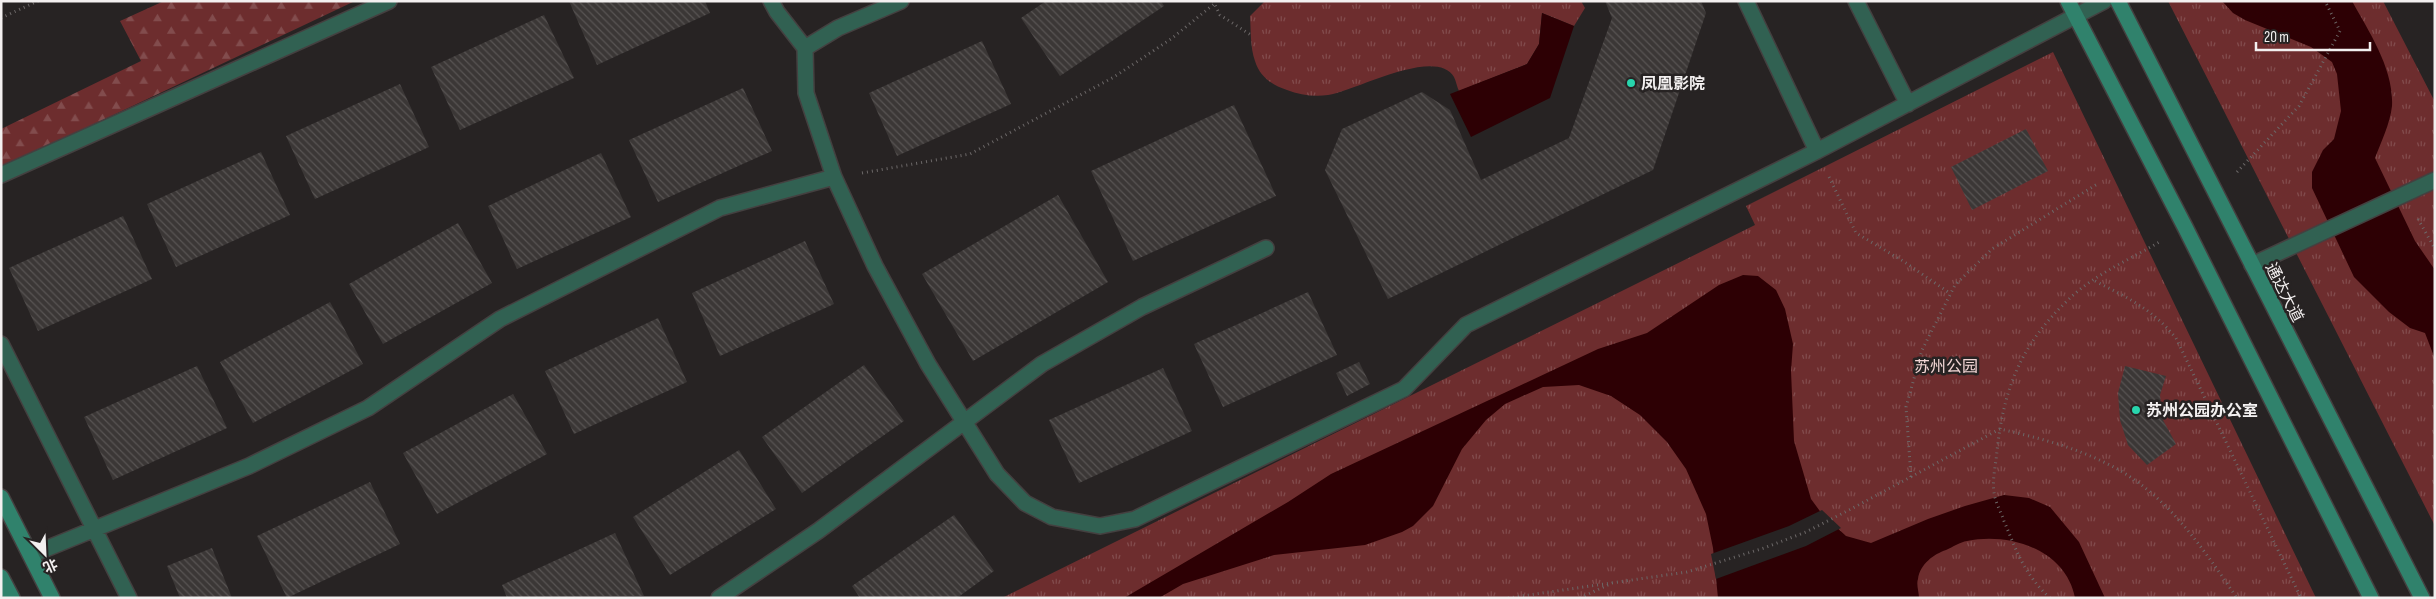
<svg xmlns="http://www.w3.org/2000/svg" width="2436" height="599" font-family="'Sofia Sans Condensed','Noto Sans SC',sans-serif">
	<style>
		.grass { fill: url(#grass-tufts) }
		.forest { fill: url(#forest-firs) }
		.water { fill: #2d0004 }
		.pier { fill: #272323 }
		.building { fill: url(#building-back-hatch) }
		.lines { fill: none; stroke-linecap: round; stroke-linejoin: round }
		.lane-casing { stroke: #444040; stroke-width: 18 }
		.secondary-casing { stroke: #444040; stroke-width: 18 }
		.path { stroke: #6c6868; stroke-width: 3; stroke-dasharray: 1 4; stroke-linecap: butt }
		.lane { stroke: #316152; stroke-width: 15 }
		.secondary { stroke: #30826c; stroke-width: 15 }
		.poi-dot { fill: #28d5ad; stroke: #272323; stroke-width: 2 }
		.labels { text-anchor: middle; stroke-width: 5; stroke-linejoin: round; paint-order: stroke }
		.poi-label { font-size: 16px; font-weight: bold; fill: #f3f0f0; stroke: #272323; text-anchor: start }
		.street-label { font-size: 16px; fill: #f3f0f0; stroke: #272323 }
		.park-label { font-size: 16px; fill: #f3d7d6; stroke: #272323 }
	</style>
	<defs>
		<pattern id="grass-tufts" width="24" height="20" patternUnits="userSpaceOnUse" patternTransform="scale(1.25)"><rect width="24" height="20" fill="#6d2d2e"/><path d="M3 7l-1-3M5 7V3M7 7l1-3M15 17l-1-3M17 17v-4M19 17l1-3" fill="none" stroke="#824c4d"/></pattern>
		<pattern id="forest-firs" width="22" height="20" patternUnits="userSpaceOnUse" patternTransform="scale(1.25)"><rect width="22" height="20" fill="#6d2d2e"/><path d="M5 1l3.5 6h-7zM16 11l3.5 6h-7z" fill="#824c4d"/></pattern>
		<pattern id="building-back-hatch" width="6" height="6" patternUnits="userSpaceOnUse" patternTransform="scale(1.25)"><rect width="6" height="6" fill="#3b3736"/><path d="M-1 5l2 2M0 0l6 6M5-1l2 2" fill="none" stroke="#585453"/></pattern>
	</defs>
	<rect width="100%" height="100%" fill="#272323"/>
	<path class="grass" d="M1265,1H1581L1585,8L1574,26L1542,13L1539,44L1527,64L1459,91C1457,87 1456,81 1454,77C1436,46 1355,91 1328,95C1314,97 1300,95 1287,90C1272,85 1260,77 1255,61C1250,48 1251,29 1250,16Z
		M2168,1H2383L2435,102V526Z
		M2053,52L2316,598H1002L1755,225L1746,206Z"/>
	<path class="forest" d="M164,1H355L1,168V129L141,61L120,21Z"/>
	<path class="water" d="M2222,1H2352C2369,32 2394,69 2392,106C2390,124 2381,142 2375,158L2415,241L2435,270V359L2425,333L2410,328L2389,312L2354,277L2312,188V172L2323,150L2334,139L2341,111L2337,74L2332,62L2311,47L2245,20L2233,13Z
		M1542,13L1574,26L1550,98L1471,137L1450,94L1527,64L1539,44Z
		M1743,275L1758,276L1776,290L1785,309L1793,344L1791,371L1794,441L1811,499L1822,514L1846,536L1871,543L1928,519L1965,506L2004,495L2029,498L2050,507L2079,542L2105,598H2075C2066,550 2010,532 1967,541C1960,542 1953,547 1946,550C1934,554 1920,564 1918,579C1916,584 1919,592 1919,598H1718L1713,548L1706,514L1686,469L1667,442L1640,415L1611,396L1579,385L1543,387L1505,404L1486,420L1462,449L1433,506L1413,526L1402,532L1365,545L1274,555L1183,584L1159,598H1124L1288,502L1331,474L1598,349L1647,333L1719,285Z"/>
	<path class="pier" d="M1822,510L1841,528L1806,546L1716,579L1711,554L1789,526Z"/>
	<path class="building" d="M569,1H705L710,13L597,65Z
		M1046,1H1161L1164,6L1060,76L1021,18Z
		M1605,1H1701L1706,13L1653,170L1388,299L1325,170L1342,129L1422,92L1450,110L1481,180L1569,138L1612,18Z
		M544,15L574,78L460,130L431,67Z
		M982,41L1011,104L897,156L869,93Z
		M400,84L429,147L315,199L286,136Z
		M743,88L772,151L658,202L629,140Z
		M1234,105L1276,196L1133,261L1091,171Z
		M2026,129L2048,171L1972,210L1951,167Z
		M261,152L290,215L176,267L147,204Z
		M601,153L631,217L517,269L488,206Z
		M1058,195L1108,282L973,361L922,274Z
		M123,216L152,279L38,331L9,268Z
		M458,223L492,283L383,344L349,284Z
		M805,241L834,304L720,356L692,293Z
		M1308,292L1337,355L1223,407L1194,344Z
		M330,302L363,364L253,423L220,362Z
		M658,318L687,382L574,434L545,371Z
		M1359,362L1370,384L1347,396L1336,373Z
		M864,365L904,421L802,493L762,437Z
		M197,366L227,428L113,480L84,417Z
		M2125,366L2166,376L2160,395L2163,420L2176,444L2147,465L2128,445L2120,420L2118,393Z
		M1163,368L1192,431L1079,483L1049,420Z
		M513,394L547,454L437,514L403,453Z
		M739,450L776,509L670,575L633,517Z
		M370,482L400,544L287,598L257,536Z
		M954,515L994,571L957,598H860L852,586Z
		M615,533L644,596L507,598L502,585Z
		M212,548L232,598H180L167,566Z"/>
	<g class="lines">
		<g class="lane-casing">
			<path id="lane" d="M771,1L777,12L805,48
				M901,1L838,28L805,48L806,93L834,177L875,266L928,364L997,474L1025,503L1052,517L1100,526L1135,519L1404,389L1466,325L1817,151L2104,1
				M1746,1L1817,151
				M1856,1L1908,104
				M1,175L389,1
				M2252,265L2435,180
				M1,344L129,598
				M31,555L249,466L368,408L500,319L720,208L834,177
				M719,598L818,531L1042,364L1142,307L1266,248"/>
		</g>
		<g class="secondary-casing">
			<path id="secondary" d="M2068,1L2185,227L2371,598
				M2118,1L2422,598
				M1,497L52,598
				M1,577L12,598"/>
		</g>
		<path class="path" d="M1213,1L1220,15L1251,35
			M1,18L38,1
			M2237,172L2299,106L2340,31L2325,1
			M862,173L970,154L1114,77L1171,39L1214,4
			M1829,177L1856,233L1903,261L1951,294
			M2418,219L2435,249
			M2095,281C2128,298 2151,308 2176,338L2301,598
			M1911,477L1906,407L1922,350L1955,285L1992,249L2099,183
			M1508,598L1687,572L1764,548L1806,532L1851,509L2000,429C2040,438 2082,449 2119,470C2170,499 2204,550 2237,598
			M1580,598L1612,583
			M2050,598C2024,574 2017,552 2004,521C2001,512 1995,502 1994,492C1992,479 1996,464 1997,451C2004,387 2021,345 2068,300C2093,275 2131,259 2161,241"/>
		<use href="#lane" class="lane"/>
		<use href="#secondary" class="secondary"/>
	</g>
	<g class="poi-dot">
		<circle cx="1631" cy="83" r="5"/>
		<circle cx="2136" cy="410" r="5"/>
	</g>
	<g class="labels">
		<g class="poi-label">
			<text x="1641" y="89">凤凰影院</text>
			<text x="2146" y="416">苏州公园办公室</text>
		</g>
		<g class="street-label">
			<text transform="translate(2285 292) rotate(63)" y="6">通达大道</text>
		</g>
		<g class="park-label">
			<text x="1946" y="372">苏州公园</text>
		</g>
	</g>
	<rect width="2436" height="599" fill="none" stroke="#f3f0f0" stroke-width="5"/>
	<g transform="translate(45 554) rotate(156)" stroke="#272323" stroke-width="4" paint-order="stroke">
	<path d="M0-4L9 19L0 12L-9 19Z" fill="#f3f0f0"/>
	<text y="-8" font-size="14" font-weight="bold" text-anchor="middle" fill="#f3f0f0">北</text>
	</g>
	<path d="M2256 42v8h114v-8" fill="none" stroke="#f3f0f0" stroke-width="2.5"/>
	<text x="2264" y="42" font-size="15" fill="#f3f0f0" stroke="#272323" stroke-width="4" paint-order="stroke">20 m</text>
</svg>
